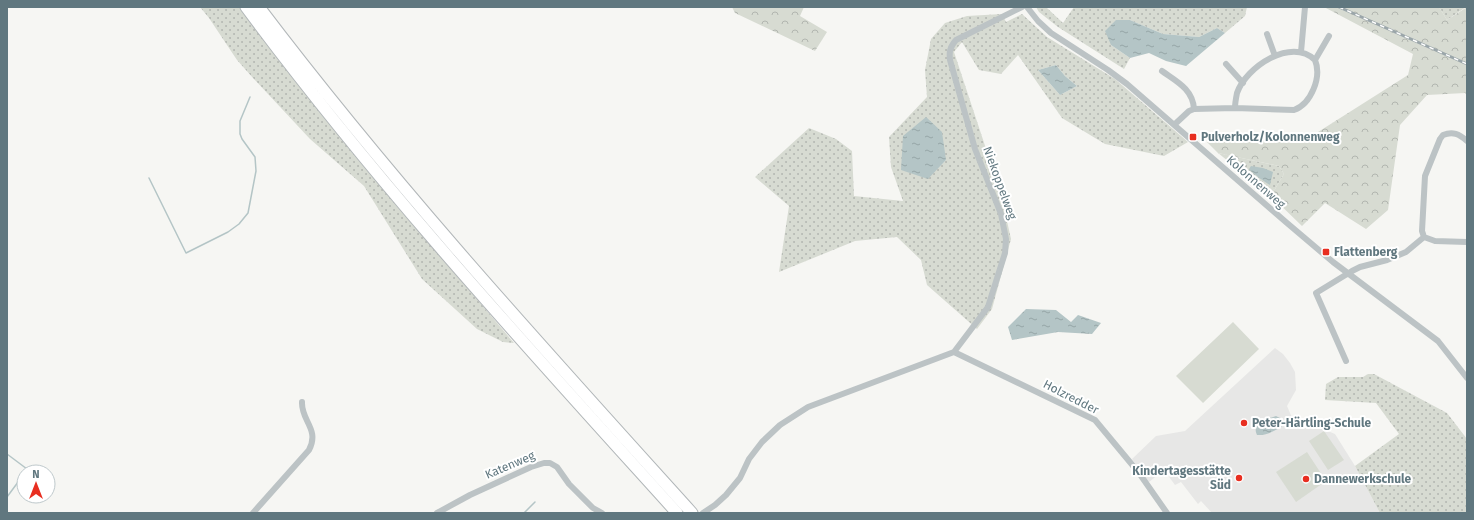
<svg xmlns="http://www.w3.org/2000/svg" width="1474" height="520" font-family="'Fira Sans',sans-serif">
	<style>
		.built { fill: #e7e7e6 }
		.green { fill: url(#green-dots); fill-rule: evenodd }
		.forest { fill: url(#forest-crowns) }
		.pitch { fill: #d7dbd2 }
		.water { fill: url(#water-ripples) }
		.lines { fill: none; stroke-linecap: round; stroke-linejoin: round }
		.stream { stroke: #b4c5c6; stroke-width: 1.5 }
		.highway-casing { stroke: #b2b7b9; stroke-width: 13 }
		.street { stroke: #bcc3c5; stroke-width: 6 }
		.highway { stroke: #fff; stroke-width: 11 }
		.rail-casing { stroke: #9ba6aa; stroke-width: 3 }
		.rail { stroke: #fff; stroke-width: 1.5; stroke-dasharray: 4.5; stroke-linecap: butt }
		.poi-dot { fill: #e82e20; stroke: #fff; stroke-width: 1.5 }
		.labels { text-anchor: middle; stroke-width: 4; stroke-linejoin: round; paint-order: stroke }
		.poi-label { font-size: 12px; font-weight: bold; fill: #60777f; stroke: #fff; text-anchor: start }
		.street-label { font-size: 12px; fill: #60777f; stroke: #fff }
	</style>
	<defs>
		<pattern id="green-dots" width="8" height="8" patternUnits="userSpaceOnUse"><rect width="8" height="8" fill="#d7dbd2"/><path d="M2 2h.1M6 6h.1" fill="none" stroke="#b2b6b0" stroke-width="1.8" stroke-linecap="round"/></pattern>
		<pattern id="forest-crowns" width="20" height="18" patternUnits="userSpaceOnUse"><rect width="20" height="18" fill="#d7dbd2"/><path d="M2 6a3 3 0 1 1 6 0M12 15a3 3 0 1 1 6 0" fill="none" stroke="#b2b6b0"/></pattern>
		<pattern id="water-ripples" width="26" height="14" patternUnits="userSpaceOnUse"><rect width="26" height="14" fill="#b4c5c6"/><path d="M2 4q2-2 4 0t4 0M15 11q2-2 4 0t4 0" fill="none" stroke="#96a5a6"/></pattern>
	</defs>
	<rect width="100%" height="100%" fill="#f6f6f3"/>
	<path class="built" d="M1275,348L1283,354L1290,363L1295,372L1296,390L1287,406L1296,427H1318L1335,434L1355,466L1380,513H1212L1201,501L1198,504L1181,482L1175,485L1164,470L1149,482L1132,459L1156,436L1185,431Z"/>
	<path class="green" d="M200,7H240L350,149L514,343L503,342L477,329L422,279L364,186L310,139L253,78L237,60L209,18Z
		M1036,7L1047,8L1063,23L1074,7H1247L1245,16L1225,33L1217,28L1199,37L1163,34L1130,20L1111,45L1130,58L1124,69L1058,27L1039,12Z
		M1439,7H1466L1447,20Z
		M1002,14L1006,22L1022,14L1047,37L1115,79L1188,142L1164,156L1105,144L1062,118L1018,55L1001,74L979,70L962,42L954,52L1001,194L1011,239L992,309L977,329L927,285L921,260L897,237L855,241L779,272L789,206L755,177L809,128L836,139L852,151L854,196L903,201L891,167L889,137L927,97L925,70L931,39L945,23L967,16ZM1056,65L1065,76L1077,86L1060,95L1038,70ZM903,136L946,160L938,168Z
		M1218,153L1279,166L1284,174L1275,189L1268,193Z
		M1368,374H1374L1447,413L1467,439V513H1380L1355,466L1399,434L1376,403L1325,400L1326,384L1338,377H1363Z"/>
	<path class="forest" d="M732,7H804L800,16L827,32L815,51L735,13Z
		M1324,7H1439L1447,20L1467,7V95L1465,93L1427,95L1400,125L1388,210L1366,229L1325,203L1302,226L1268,193L1275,189L1284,174L1279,166L1218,153L1207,142L1307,139L1408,75L1413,54Z"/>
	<path class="pitch" d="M1233,322L1259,349L1203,403L1176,376Z
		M1324,431L1344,460L1328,470L1309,441Z
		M1307,452L1326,481L1296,502L1276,472Z"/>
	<path class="water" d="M1116,20H1130L1163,34L1199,37L1217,28L1225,33L1186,66L1166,61L1149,53L1130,58L1111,45L1105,31Z
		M1056,65L1065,76L1077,86L1060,95L1038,70Z
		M926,117L942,132L946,160L928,179L901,170L903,136Z
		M1251,166L1263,168L1273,172L1270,185C1266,183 1251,172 1249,169Z
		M1026,309L1056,310L1071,322L1078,315L1101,323L1092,334L1058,332L1012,340L1008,327Z
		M1276,416L1282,419L1284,425C1276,430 1267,436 1257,435C1251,423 1267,419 1276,416Z"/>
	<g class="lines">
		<path class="stream" d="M149,178L186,253L228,232L239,224L248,213L256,171L255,157L242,139L240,134V121L250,97
			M7,454L27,469L25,472
			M7,497L24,474
			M524,513L535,502"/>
		<g class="highway-casing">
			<path id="highway" d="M246,7C378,185 529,349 677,513
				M259,7C393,184 543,348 692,513"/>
		</g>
		<path class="street" d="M1027,7L1038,21L1051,33L1108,70L1127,84L1287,223L1333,262L1438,341L1467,378
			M1267,34L1275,56
			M1301,52L1305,7
			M1226,64L1243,83
			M1162,71C1176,81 1193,89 1194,109
			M1235,108C1235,103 1236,98 1237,93C1246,67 1291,37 1315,60
			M1174,125L1189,111L1194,109L1235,108L1294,110C1311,104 1322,77 1315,60L1329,36
			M1424,237L1422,231L1425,176L1440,139L1443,135C1453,131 1459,134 1467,141
			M1424,237L1435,241L1467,242
			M954,352L1095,420L1139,473L1167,513
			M1346,361L1316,293L1352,271L1360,267L1387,260L1406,252L1424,237
			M253,513L309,450C320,429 301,421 302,402
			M437,513L470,495L531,467L544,463H550L557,467L569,484L593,508L602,513
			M703,513L715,505L726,495L740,478L749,459L762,442L780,425L808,407L954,352L988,307L1005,253L1006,239L1001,214L975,149L950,60C949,51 950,47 956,40L1022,7"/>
		<use href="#highway" class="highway"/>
		<g class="rail-casing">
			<path id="rail" d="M1339,7L1467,64"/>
		</g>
		<use href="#rail" class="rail"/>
	</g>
	<g class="poi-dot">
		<rect x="1189" y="133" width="8" height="8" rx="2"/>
		<rect x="1322" y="248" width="8" height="8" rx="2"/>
		<circle cx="1244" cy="423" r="4"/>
		<circle cx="1239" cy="478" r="4"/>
		<circle cx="1306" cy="479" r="4"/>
	</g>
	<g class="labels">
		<g class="poi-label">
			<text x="1201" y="141">Pulverholz/Kolonnenweg</text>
			<text x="1334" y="256">Flattenberg</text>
			<text x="1252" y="427">Peter-Härtling-Schule</text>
			<text x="1231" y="475" text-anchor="end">Kindertagesstätte<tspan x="1231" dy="14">Süd</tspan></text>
			<text x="1314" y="483">Dannewerkschule</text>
		</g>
		<g class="street-label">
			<text transform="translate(1256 182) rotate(41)" y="4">Kolonnenweg</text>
			<text transform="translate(1000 183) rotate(70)" y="4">Niekoppelweg</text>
			<text transform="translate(1071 397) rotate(27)" y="4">Holzredder</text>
			<text transform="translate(510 465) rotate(-23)" y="4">Katenweg</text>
		</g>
	</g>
	<rect width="1474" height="520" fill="none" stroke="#60777f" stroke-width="16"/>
	<g transform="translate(36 484)"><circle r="19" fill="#ffffff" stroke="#bfc9cc"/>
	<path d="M0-3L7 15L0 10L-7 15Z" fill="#e82e20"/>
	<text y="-6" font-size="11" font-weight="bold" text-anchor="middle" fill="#60777f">N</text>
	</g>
</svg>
